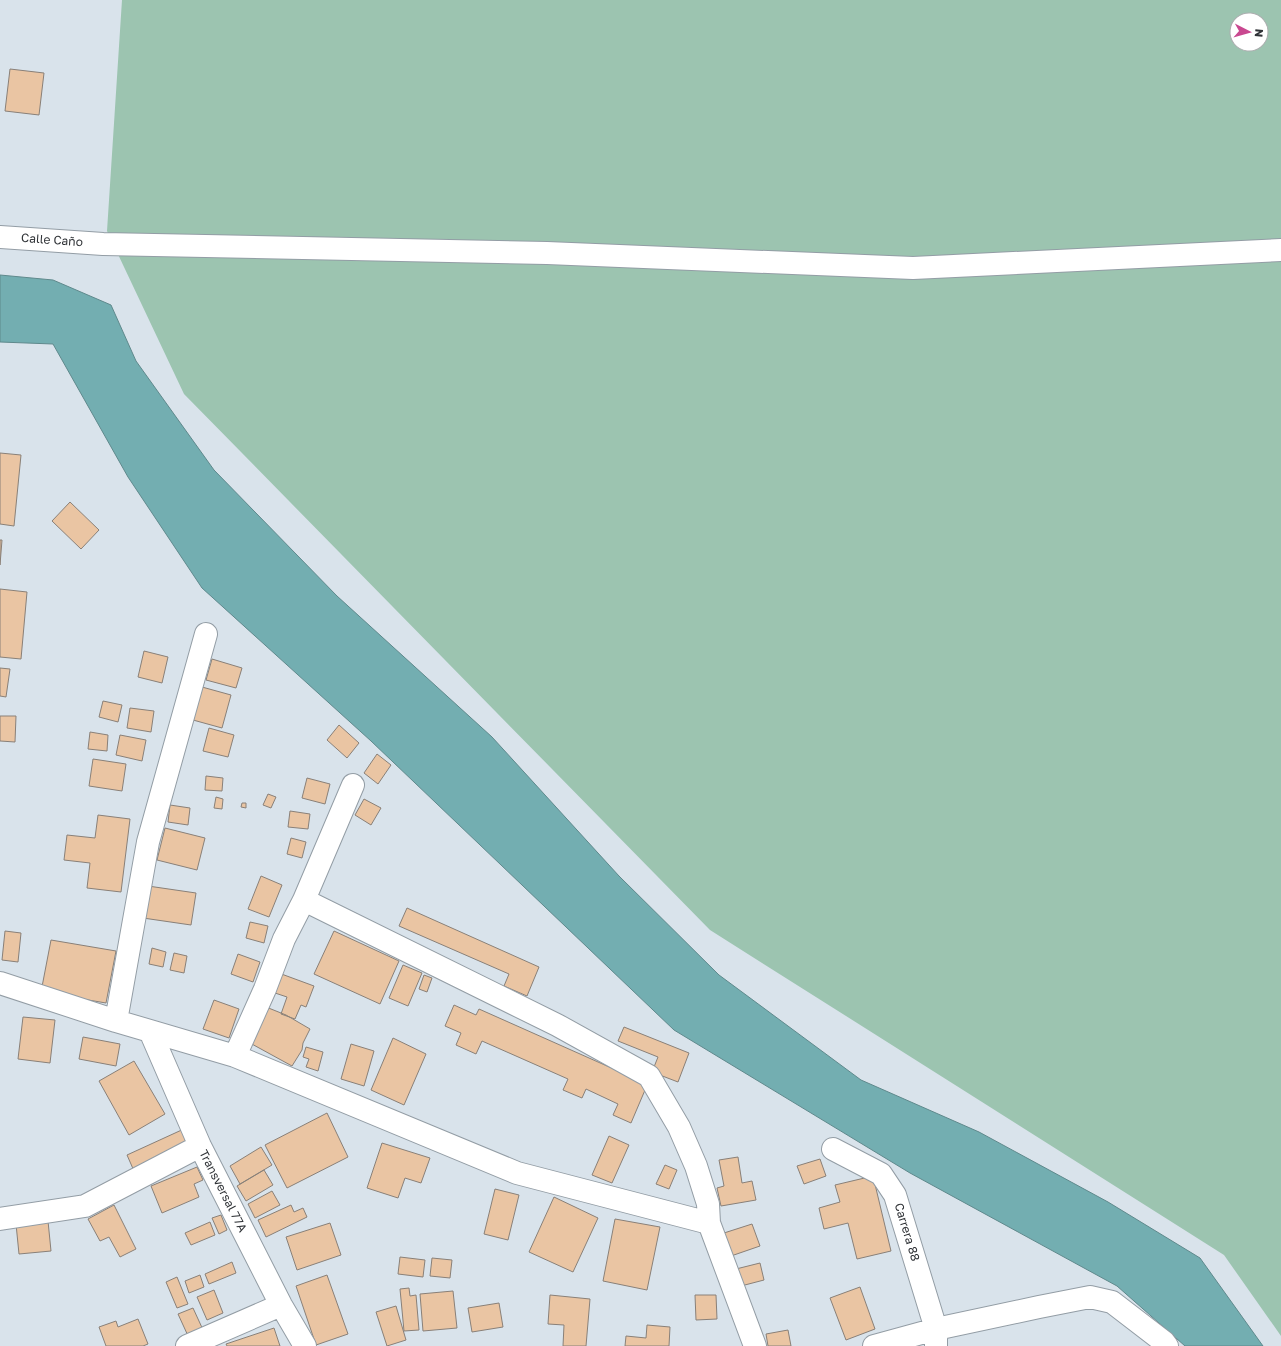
<svg xmlns="http://www.w3.org/2000/svg" width="1281" height="1346" font-family="'Golos Text',sans-serif">
	<style>
		.green { fill: #9cc4b0; fill-rule: evenodd }
		.water { fill: #73aeb1; stroke: #5f898c }
		.building { fill: #eac5a3; stroke: #898078 }
		.lines { fill: none; stroke-linecap: round; stroke-linejoin: round }
		.street-casing { stroke: #939da5; stroke-width: 24 }
		.street { stroke: #fff; stroke-width: 22 }
		.labels { text-anchor: middle; stroke-width: 4; stroke-linejoin: round; paint-order: stroke }
		.street-label { font-size: 12px; fill: #303337; stroke: #fff }
	</style>
	<rect width="100%" height="100%" fill="#d9e3eb"/>
	<path class="green" d="M122,0H1281V1336L1224,1255L710,930L184,394L107,231ZM1237,20H1261V44H1237Z"/>
	<path class="water" d="M0,275L53,280L111,305L136,361L214,470L337,596L492,737L619,876L719,975L861,1080L979,1132L1108,1202L1200,1258L1263,1346H1185L1117,1286L910,1173L674,1030L371,741L202,588L128,477L53,344L0,342Z"/>
	<path class="building" d="M10,69L44,73L39,115L5,111Z
		M0,453L21,455L14,526L0,524Z
		M70,502L99,530L81,549L52,521Z
		M0,540H2L0,565Z
		M0,589L27,592L21,659L0,657Z
		M144,651L168,657L162,683L138,677Z
		M212,659L242,668L236,688L206,680Z
		M0,668L10,669L6,697L0,696Z
		M202,687L231,695L222,728L193,720Z
		M103,701L122,705L118,722L99,717Z
		M130,708L154,711L151,732L127,728Z
		M0,716H16L15,742L0,741Z
		M339,725L359,743L347,758L327,740Z
		M209,728L234,735L228,757L203,751Z
		M90,732L108,735L107,751L88,749Z
		M120,735L146,740L142,761L116,755Z
		M377,754L391,765L378,784L364,773Z
		M93,759L126,764L122,791L89,786Z
		M206,776L223,778L222,791L205,790Z
		M307,778L330,784L325,804L302,798Z
		M268,794L276,797L271,808L263,805Z
		M216,797L223,799L222,809L214,808Z
		M364,799L381,808L371,825L355,815Z
		M242,803H246V808L241,807Z
		M170,805L190,808L188,825L168,822Z
		M290,811L310,814L308,829L288,827Z
		M98,815L130,819L121,892L87,888L90,863L64,860L67,835L95,838Z
		M165,828L205,838L197,870L157,860Z
		M291,838L306,842L302,858L287,854Z
		M261,876L282,885L269,917L248,909Z
		M148,886L196,893L191,925L143,918Z
		M407,908L539,967L527,996L504,986L509,974L399,926Z
		M250,922L268,926L264,943L246,938Z
		M5,931L21,933L18,962L2,960Z
		M334,931L399,961L380,1004L314,974Z
		M51,940L116,951L106,1003L41,992Z
		M152,948L166,952L163,967L149,964Z
		M174,953L187,956L184,973L170,970Z
		M238,954L260,962L253,982L231,974Z
		M403,965L422,973L408,1006L389,998Z
		M276,972L314,986L306,1007L301,1005L295,1019L281,1014L287,997L269,991Z
		M424,975L432,978L427,992L419,989Z
		M214,1000L239,1009L229,1038L203,1029Z
		M454,1005L476,1015L479,1009L607,1066L648,1083L631,1123L613,1115L618,1104L586,1089L582,1098L563,1090L568,1079L482,1041L476,1054L456,1045L461,1033L445,1026Z
		M266,1007L286,1015L310,1029L303,1043L302,1050L292,1066L250,1043Z
		M23,1017L55,1020L50,1063L18,1059Z
		M624,1027L689,1053L678,1082L652,1072L658,1057L618,1041Z
		M83,1037L120,1044L116,1066L79,1059Z
		M393,1038L426,1054L404,1105L371,1090Z
		M351,1044L374,1051L364,1086L341,1079Z
		M306,1047L323,1052L318,1071L306,1067L309,1059L303,1057Z
		M134,1061L165,1114L129,1135L99,1081Z
		M327,1113L348,1157L287,1188L265,1145Z
		M186,1128L193,1144L134,1171L127,1155Z
		M609,1136L629,1145L612,1183L592,1175Z
		M382,1143L430,1158L421,1183L405,1178L398,1198L367,1188Z
		M261,1147L272,1165L240,1184L230,1166Z
		M738,1157L742,1183L752,1181L756,1200L721,1206L717,1188L724,1186L719,1160Z
		M820,1159L826,1176L804,1184L797,1166Z
		M665,1165L677,1170L669,1189L656,1184Z
		M197,1167L203,1180L194,1184L199,1197L162,1213L151,1186Z
		M264,1170L273,1185L246,1201L237,1186Z
		M873,1176L891,1251L857,1259L848,1223L824,1229L819,1208L840,1202L835,1185Z
		M495,1189L519,1195L508,1240L484,1234Z
		M272,1191L280,1205L255,1218L248,1204Z
		M554,1197L598,1218L573,1272L529,1252Z
		M114,1205L136,1249L120,1257L109,1237L100,1241L88,1219Z
		M291,1205L294,1212L303,1208L307,1217L266,1237L258,1220Z
		M221,1215L227,1230L219,1234L212,1218Z
		M615,1219L660,1227L647,1290L603,1281Z
		M48,1221L51,1251L19,1254L16,1224Z
		M210,1222L215,1235L191,1245L185,1233Z
		M330,1223L341,1255L297,1270L286,1237Z
		M752,1224L760,1246L731,1256L724,1233Z
		M400,1257L425,1260L423,1277L398,1274Z
		M432,1258L452,1260L450,1278L430,1276Z
		M232,1262L236,1273L209,1284L205,1274Z
		M760,1263L764,1280L741,1286L736,1269Z
		M200,1275L204,1287L189,1293L185,1281Z
		M327,1275L348,1334L316,1345L296,1286Z
		M177,1277L188,1304L177,1308L166,1282Z
		M860,1287L875,1329L846,1340L830,1298Z
		M409,1288L410,1296L416,1295L419,1330L404,1331L400,1289Z
		M214,1290L223,1313L207,1320L197,1297Z
		M453,1291L457,1328L423,1331L420,1294Z
		M550,1295L590,1299L586,1346H563L564,1325L548,1324Z
		M695,1295H716L717,1319L696,1320Z
		M499,1303L503,1327L472,1332L468,1308Z
		M396,1306L406,1340L387,1346L376,1312Z
		M193,1308L204,1332L189,1338L178,1314Z
		M138,1319L148,1344L143,1346H106L99,1327L116,1321L118,1327Z
		M647,1325L670,1327L669,1346H625L626,1336L646,1338Z
		M274,1328L280,1346H227L226,1344Z
		M788,1330L791,1346H768L766,1334Z"/>
	<g class="lines">
		<g class="street-casing">
			<path id="street" d="M0,237L103,244L547,253L913,268L1281,250
				M304,900L557,1025L649,1076L679,1127L696,1166L708,1204L709,1223L755,1346
				M0,983L116,1021L235,1056L517,1173L709,1223
				M116,1021L148,842L206,634
				M150,1031L200,1146L281,1305L305,1346
				M235,1056L265,989L284,939L304,900L353,785
				M833,1149L881,1174L895,1195L936,1329V1346
				M0,1219L85,1206L200,1146
				M187,1346L281,1305
				M874,1346L936,1329L1039,1307L1090,1297L1112,1302L1164,1342L1167,1346"/>
		</g>
		<use href="#street" class="street"/>
	</g>
	<g class="labels">
		<g class="street-label">
			<text transform="translate(52 240) rotate(4)" y="4">Calle Caño</text>
			<text transform="translate(223 1191) rotate(63)" y="4">Transversal 77A</text>
			<text transform="translate(907 1232) rotate(73)" y="4">Carrera 88</text>
		</g>
	</g>
	<g transform="translate(1249 32) rotate(96)"><circle r="19" fill="#ffffff" stroke="#acadaf"/>
	<path d="M0-3L7 15L0 10L-7 15Z" fill="#c94890"/>
	<text y="-6" font-size="11" font-weight="bold" text-anchor="middle" fill="#303337">N</text>
	</g>
</svg>
